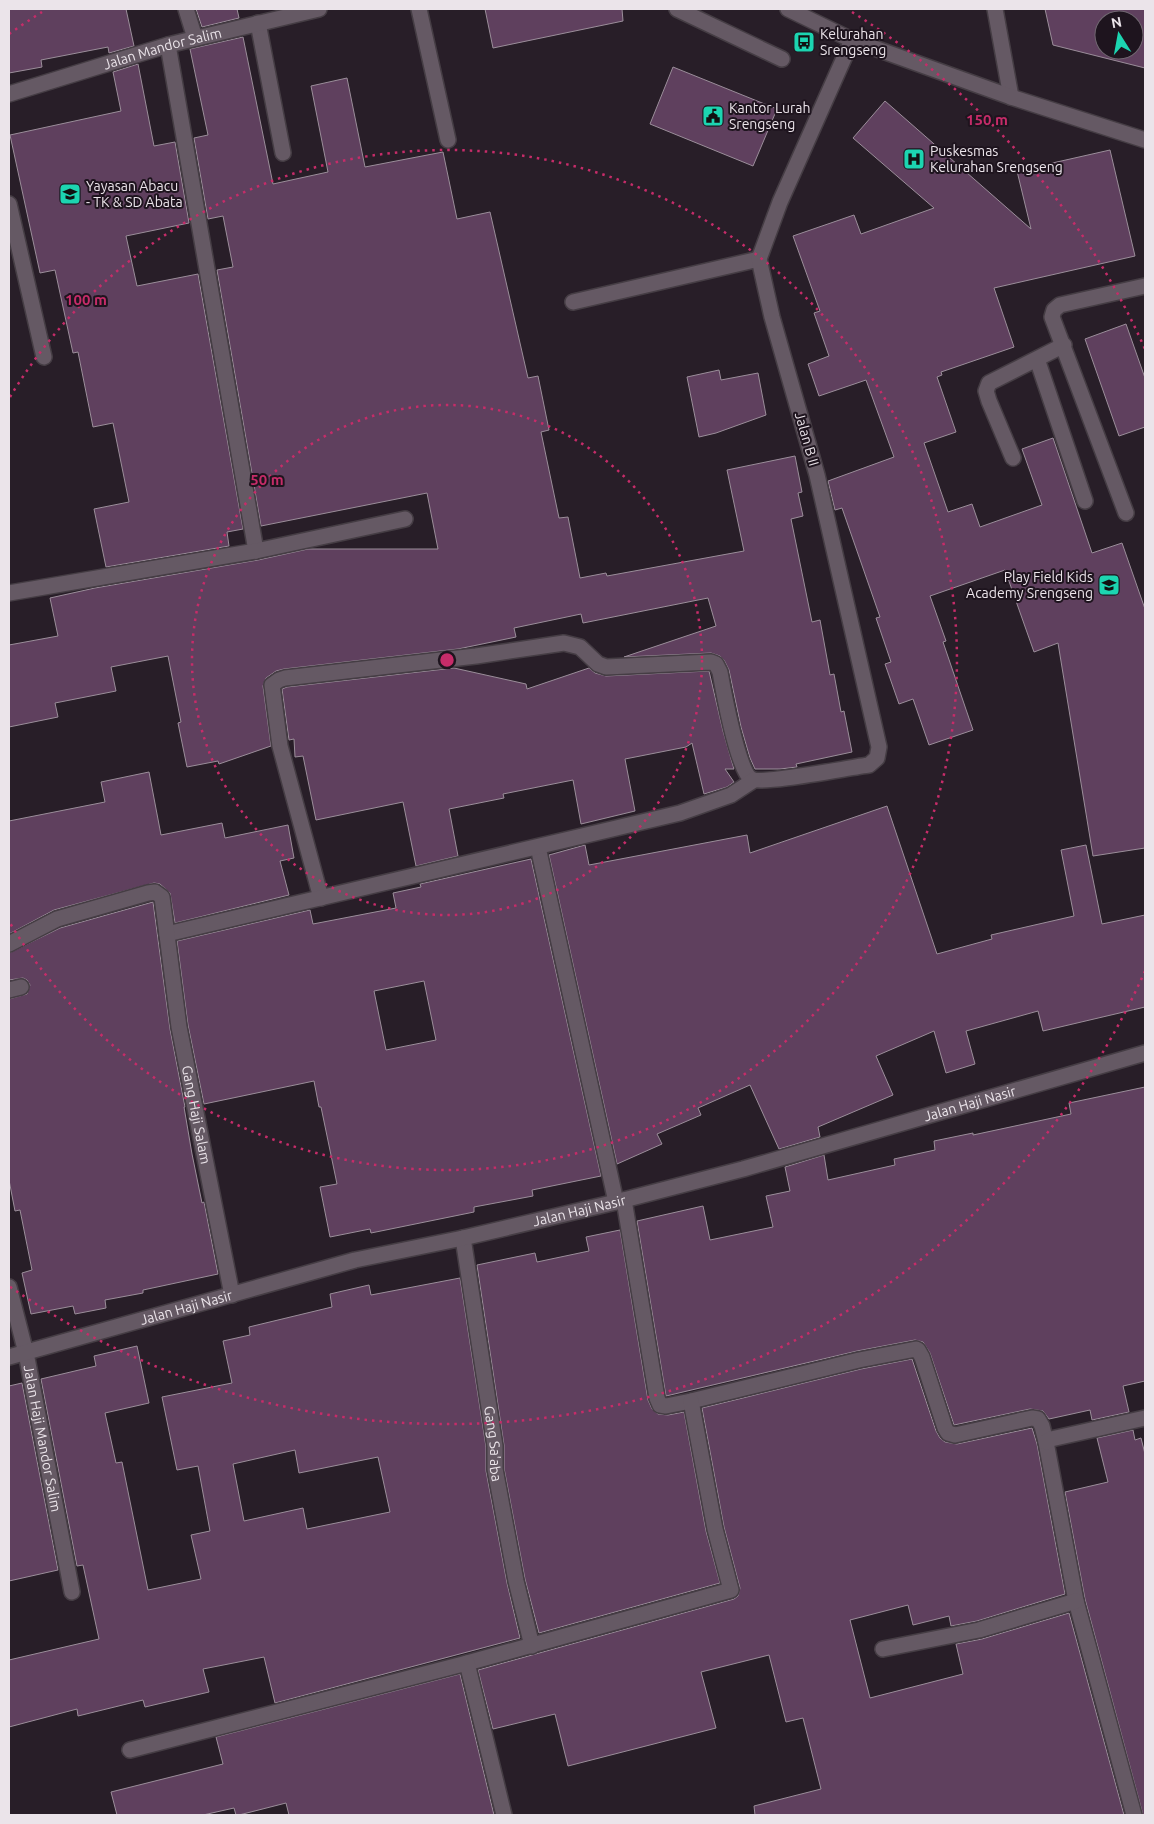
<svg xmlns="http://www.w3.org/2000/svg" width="1154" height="1824" font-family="Ubuntu,sans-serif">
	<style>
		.building { fill: #5f405e; stroke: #9b8e9a; fill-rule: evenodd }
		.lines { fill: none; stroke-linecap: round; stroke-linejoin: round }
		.service-casing { stroke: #453d44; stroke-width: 18 }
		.minor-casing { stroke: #453d44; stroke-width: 18 }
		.secondary-casing { stroke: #453d44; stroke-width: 18 }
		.service { stroke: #655964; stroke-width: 15 }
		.minor { stroke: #655964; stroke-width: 15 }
		.secondary { stroke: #655964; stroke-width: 15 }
		.ring { fill: none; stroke: #c62c69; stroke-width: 2.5; stroke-dasharray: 2.5 5 }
		.labels { text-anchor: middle; stroke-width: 4; stroke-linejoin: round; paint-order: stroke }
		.poi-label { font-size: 14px; fill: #ebe4ea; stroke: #1e141e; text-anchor: start }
		.street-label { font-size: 14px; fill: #ebe4ea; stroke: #1e141e }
		.centre { fill: #c62c69; stroke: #1e141e; stroke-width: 2.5 }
		.ring-label { font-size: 15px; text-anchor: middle; font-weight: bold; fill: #c62c69; stroke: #1e141e; stroke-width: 4; stroke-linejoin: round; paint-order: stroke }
	</style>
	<rect width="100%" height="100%" fill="#281e28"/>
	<path class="building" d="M9,9H126L134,46L109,53L108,47L41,60L42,67L9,73Z
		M196,9H237L239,18L202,27Z
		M485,9H622L623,21L493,48Z
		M1045,9H1145V68L1053,45ZM1104,20H1134V50H1104Z
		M243,37L273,184L328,172L311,86L347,78L365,167L443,152L457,219L490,212L528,378L538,376L549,430L541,432L559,518L568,517L580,578L606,573L607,576L744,551L727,470L795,456L802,492L798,493L803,516L791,519L812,622L820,620L830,675L834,674L841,712L844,711L852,752L796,764L797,767L780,769H755L750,758L741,727L729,670L724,660L720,656L711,653L624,657L716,626L708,598L583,623L581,614L514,628L516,637L458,649L284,669L276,671L266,678L263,686L271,746L219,764L218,761L187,767L178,723L181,722L168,656L111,667L116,691L55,703L58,717L9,727V645L58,636L50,598L95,588L258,560L308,549H438L427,493L261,526L217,270L233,267L223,216L208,219L194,138L208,135L190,49Z
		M138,64L154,146L175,142L189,223L126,236L137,286L198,274L243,529L227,532L229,546L106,567L94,509L129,502L113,423L93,427L78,352L73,353L55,270L40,273L10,135L121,111L113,72Z
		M673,67L777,109L753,166L650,124Z
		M885,101L1031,229L1017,171L1110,150L1135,256L994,288L1014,347L941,372L942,375L937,377L956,432L924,443L948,512L972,504L980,527L1042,505L1022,449L1053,438L1092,553L1122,543L1145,609V848L1093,856L1058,643L1034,652L1005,570L930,596L946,641L943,642L973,730L929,745L913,699L899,704L885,664L891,662L876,618L880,617L842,508L835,510L828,481L894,457L866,380L819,396L808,364L829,356L814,313L820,311L793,236L854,215L861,234L934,208L853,138Z
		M1126,324L1145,378V427L1119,436L1085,339Z
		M719,370L721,380L758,373L766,415L716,433L699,437L687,377Z
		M454,668L526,684L527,689L589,668L595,673L606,676L709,671L723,731L734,769H725L734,782L727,787L704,794L692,743L686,747L625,759L635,811L581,824L573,780L503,794L504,798L449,809L458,856L416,866L403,802L316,820L303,756L295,757L294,739L289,740L282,689L287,687Z
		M149,772L161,835L222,823L225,838L288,825L294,858L280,861L289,895L175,923L170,893L160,884L154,883L54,910L9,934V821L105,802L101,782Z
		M887,806L937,954L992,939L991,935L1074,916L1061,850L1086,845L1102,924L1145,915V1007L1043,1031L1038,1011L966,1031L975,1064L946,1073L934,1031L876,1056L893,1095L818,1127L820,1137L779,1149L750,1085L698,1108L701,1115L657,1134L662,1144L617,1164L549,855L585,845L589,865L747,835L750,853Z
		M531,859L601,1176L532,1190L533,1196L474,1207V1212L371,1233L370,1229L330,1237L320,1187L337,1184L321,1107H319L314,1081L204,1104L188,1025L177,941L310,910L313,924L396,908L393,893L421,887L420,884ZM424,981L436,1040L386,1050L374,991Z
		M153,902L170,1029L185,1107H184L192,1154L202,1203L204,1202L218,1274L143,1290V1293L105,1300L106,1308L75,1314L73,1306L31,1314L22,1273L32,1270L20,1210L15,1211L9,1180V999L27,994L30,985L27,980L23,978L9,980V953L60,928Z
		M1145,1087V1381L1123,1386L1129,1412L1092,1420L1090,1410L1049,1419L1043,1411L1030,1409L954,1425L930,1353L923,1342L915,1340L857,1351L666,1396L637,1221L703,1206L710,1240L773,1227L766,1196L790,1191L785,1167L824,1155L828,1180L895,1165L894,1159L935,1150L934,1141L973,1133V1135L1071,1114L1069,1103Z
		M620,1230L648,1400L652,1409L658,1414L668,1415L684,1412L706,1531L720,1583L539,1633L525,1579L504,1468V1445L477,1265L535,1253L537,1262L589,1251L586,1237Z
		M460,1278L486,1447V1471L507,1583L520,1638L275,1703L264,1657L203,1669L209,1692L145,1707L143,1700L78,1716L77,1709L9,1727V1660L99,1639L83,1565L77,1566L41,1379L96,1366L94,1356L137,1346L149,1403L105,1413L116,1463L122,1462L148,1590L201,1579L191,1535L210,1531L198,1466L177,1470L162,1397L232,1383L223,1341L250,1335L249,1327L332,1307L330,1294L369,1285L371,1295ZM295,1450L299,1473L378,1457L390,1512L307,1529L303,1508L244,1521L233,1464Z
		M912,1359L936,1431L940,1438L945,1442L957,1444L1032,1428L1037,1444L1065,1594L977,1621L951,1626L949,1616L913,1625L908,1605L850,1620L870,1698L963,1674L956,1644L982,1639L1069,1613L1124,1815H755L754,1806L821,1789L803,1718L786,1722L769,1655L701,1672L716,1728L568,1766L555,1714L493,1729L478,1670L734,1599L738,1596L740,1588L724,1527L702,1408L861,1369Z
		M22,1383L58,1570L9,1581V1386Z
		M1133,1430L1135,1440L1141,1438L1145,1454V1815H1143L1085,1599L1065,1492L1108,1482L1097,1438Z
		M460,1674L494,1815H289L286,1803L239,1815H236L234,1808L203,1815H117L111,1792L223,1764L216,1737Z"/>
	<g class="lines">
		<g class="service-casing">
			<path id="service" d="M419,9L448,140
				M677,9L782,59
				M258,23L283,153
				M9,204L44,357
				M1037,359L1085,501
				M1013,458L989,401L986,391L989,383L1064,345
				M1126,513L1052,317L1054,310L1060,305L1145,286"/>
		</g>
		<g class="minor-casing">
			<g id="minor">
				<path d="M186,9L195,38"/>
				<path d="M995,9L1011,97"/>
				<path d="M168,45L256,551"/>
				<path id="s1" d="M9,94L168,45L319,9"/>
				<path d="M573,302L759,259"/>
				<path d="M9,593L256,551L405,519"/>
				<path d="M538,847L616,1202"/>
				<path d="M321,898L280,746L272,685L279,680L285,678L476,656L564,643L580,647L598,664L606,667L711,662L716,664L720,672C723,689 738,771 751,779C762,785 851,767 869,765L877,758L879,747L817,475L772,317L759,259L780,202L852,40"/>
				<path d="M167,934L680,813L731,795L754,780"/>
				<path id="s2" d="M9,944L57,919L148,893L155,892L162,897L179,1027L232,1295"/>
				<path d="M9,990L21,987"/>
				<path d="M624,1200L657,1398L660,1405L666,1406L691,1401L859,1360L916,1349L918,1350L922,1357L945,1428L948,1433L955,1435L1032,1418L1038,1419L1042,1426L1046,1442L1076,1601L1134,1815"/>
				<path id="s3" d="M463,1238L495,1446V1469L516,1581L532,1646"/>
				<path id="s4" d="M9,1287L26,1353L72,1592"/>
				<path id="s5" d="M9,1357L355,1260L463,1238L616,1202L743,1169L1145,1053"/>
				<path d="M1046,1442L1051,1439L1145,1418"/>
				<path d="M883,1649L979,1630L1076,1601"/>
				<path d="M467,1663L731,1590L715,1529L691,1401"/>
				<path d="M130,1750L467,1663L504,1815"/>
			</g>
		</g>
		<g class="secondary-casing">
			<path id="secondary" d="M788,9L852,40L1011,97L1145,140"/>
		</g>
		<use href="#service" class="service"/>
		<use href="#minor" class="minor"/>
		<use href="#secondary" class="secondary"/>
	</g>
	<g class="ring">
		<circle cx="447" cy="660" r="255"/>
		<path d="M10 397A510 510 0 1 1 10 923"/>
		<path d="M1145 971A764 764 0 0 1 9 1286M9 34A764 764 0 0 1 42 12M852 12A764 764 0 0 1 1145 349"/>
	</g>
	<defs>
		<g id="bus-square" transform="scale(1.125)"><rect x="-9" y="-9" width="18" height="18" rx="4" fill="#1cd5b1" stroke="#1e141e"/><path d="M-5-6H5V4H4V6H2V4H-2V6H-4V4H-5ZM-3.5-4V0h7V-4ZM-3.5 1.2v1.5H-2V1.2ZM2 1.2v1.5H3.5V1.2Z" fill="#111"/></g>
		<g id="civic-square" transform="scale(1.125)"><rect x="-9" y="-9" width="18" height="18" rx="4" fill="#1cd5b1" stroke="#1e141e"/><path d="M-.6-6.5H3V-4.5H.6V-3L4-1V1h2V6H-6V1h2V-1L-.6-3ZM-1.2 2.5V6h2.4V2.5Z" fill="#111"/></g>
		<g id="hospital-square" transform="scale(1.125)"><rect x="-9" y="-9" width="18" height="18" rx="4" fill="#1cd5b1" stroke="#1e141e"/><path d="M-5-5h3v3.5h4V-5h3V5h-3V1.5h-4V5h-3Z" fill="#111"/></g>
		<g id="school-square" transform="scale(1.125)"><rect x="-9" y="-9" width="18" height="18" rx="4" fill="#1cd5b1" stroke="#1e141e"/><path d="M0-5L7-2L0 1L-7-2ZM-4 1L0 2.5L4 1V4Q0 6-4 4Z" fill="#111"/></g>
	</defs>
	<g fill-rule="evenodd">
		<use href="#bus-square" x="804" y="42"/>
		<use href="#civic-square" x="713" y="116"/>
		<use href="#hospital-square" x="914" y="159"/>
		<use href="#school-square" x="70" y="194"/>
		<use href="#school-square" x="1109" y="585"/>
	</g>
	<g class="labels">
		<g class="poi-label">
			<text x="820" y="39">Kelurahan<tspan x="820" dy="16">Srengseng</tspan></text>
			<text x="729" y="113">Kantor Lurah<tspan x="729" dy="16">Srengseng</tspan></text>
			<text x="930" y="156">Puskesmas<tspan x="930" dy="16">Kelurahan Srengseng</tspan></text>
			<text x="86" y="191">Yayasan Abacu<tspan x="86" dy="16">- TK &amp; SD Abata</tspan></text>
			<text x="1093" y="582" text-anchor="end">Play Field Kids<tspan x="1093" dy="16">Academy Srengseng</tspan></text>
		</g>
		<g class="street-label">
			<text dy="5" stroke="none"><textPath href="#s1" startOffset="160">Jalan Mandor Salim</textPath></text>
			<text transform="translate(807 439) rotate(74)" y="5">Jalan B II</text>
			<text dy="5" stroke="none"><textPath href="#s5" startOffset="994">Jalan Haji Nasir</textPath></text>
			<text dy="5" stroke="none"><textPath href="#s2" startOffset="385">Gang Haji Salam</textPath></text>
			<text dy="5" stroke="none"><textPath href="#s5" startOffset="589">Jalan Haji Nasir</textPath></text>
			<text dy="5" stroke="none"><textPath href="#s5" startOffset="184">Jalan Haji Nasir</textPath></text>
			<text dy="5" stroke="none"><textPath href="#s4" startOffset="155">Jalan Haji Mandor Salim</textPath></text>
			<text dy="5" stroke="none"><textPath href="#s3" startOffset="208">Gang Sa'aba</textPath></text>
		</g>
	</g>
	<circle cx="447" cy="660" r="8" class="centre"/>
	<g class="ring-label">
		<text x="987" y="125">150 m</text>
		<text x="86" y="305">100 m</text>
		<text x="267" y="485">50 m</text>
	</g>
	<rect width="1154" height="1824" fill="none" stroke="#ebe4ea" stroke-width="20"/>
	<g transform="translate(1119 35) rotate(349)"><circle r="24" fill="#1e141e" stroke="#706770"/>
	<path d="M0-4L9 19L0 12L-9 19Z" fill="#1cd5b1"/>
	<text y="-8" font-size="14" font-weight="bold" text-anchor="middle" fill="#ebe4ea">N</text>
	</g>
</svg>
